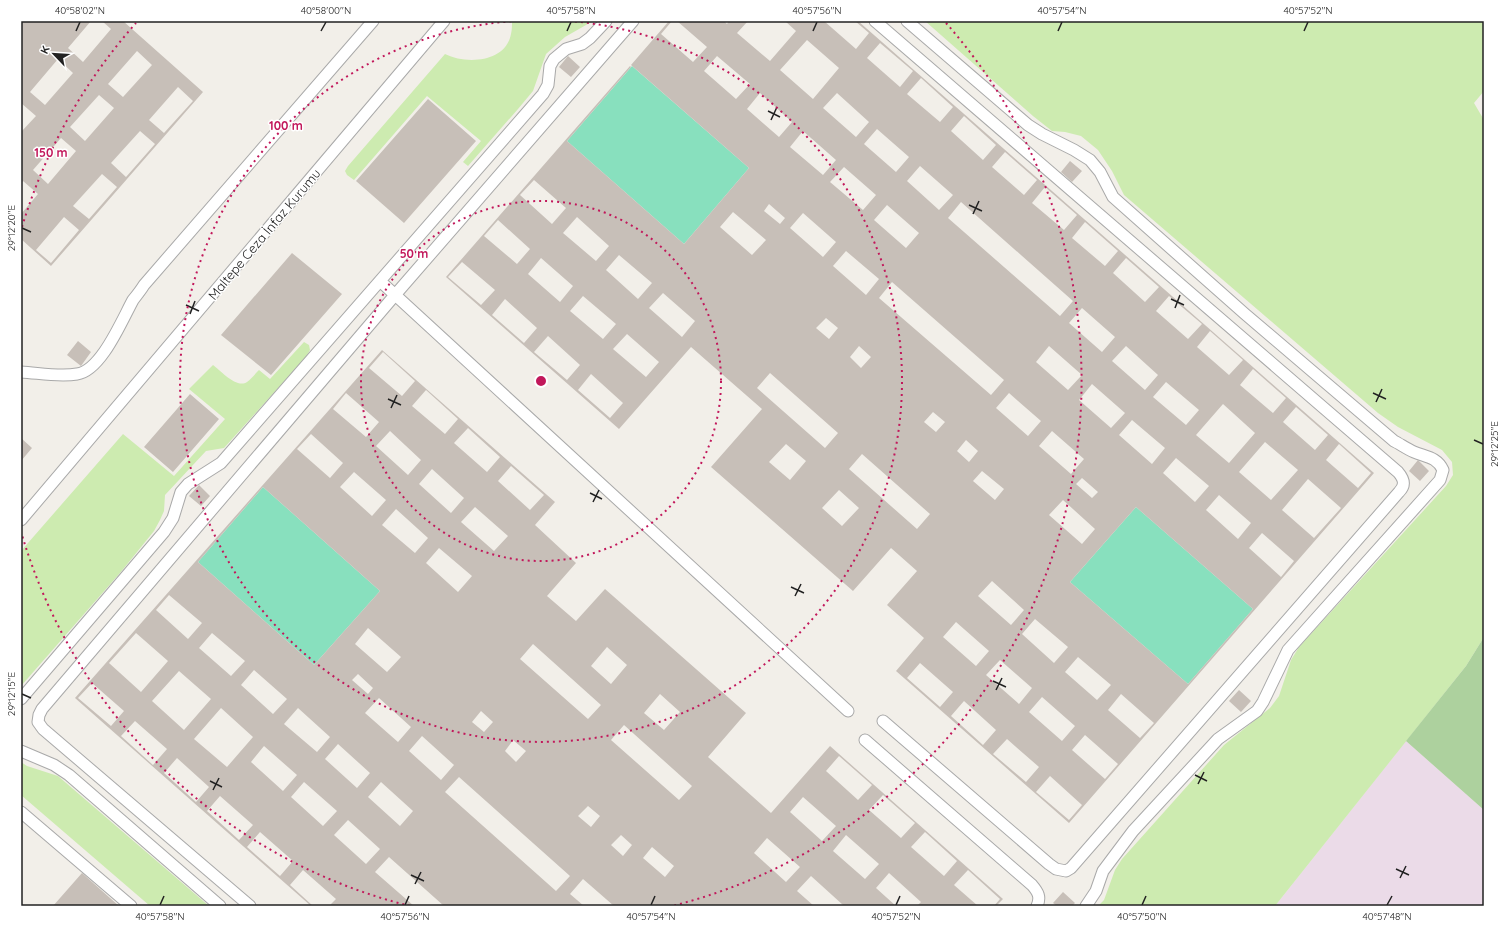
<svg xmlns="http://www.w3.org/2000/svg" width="1505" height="927" font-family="Quicksand,sans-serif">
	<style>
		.industrial { fill: #ebdbe8 }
		.grass { fill: #cdebb0 }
		.forest { fill: #add19e }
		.pitch { fill: #88e0be }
		.building { fill: #c7bfb8; fill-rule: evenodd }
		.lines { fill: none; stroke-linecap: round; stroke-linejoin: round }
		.lane-casing { stroke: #a9a9a9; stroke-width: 13 }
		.lane { stroke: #fff; stroke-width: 11 }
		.ticks { fill: none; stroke: #222; stroke-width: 1.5 }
		.ring { fill: none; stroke: #c2185b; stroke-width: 2; stroke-dasharray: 2 4 }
		.labels { text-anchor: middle; stroke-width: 3; stroke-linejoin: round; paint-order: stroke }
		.street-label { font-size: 13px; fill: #222; stroke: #fff }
		.centre { fill: #c2185b; stroke: #fff; stroke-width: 2 }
		.ring-label { font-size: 12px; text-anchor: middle; font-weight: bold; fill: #c2185b; stroke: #fff; stroke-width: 3; stroke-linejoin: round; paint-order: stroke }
		.neatline { fill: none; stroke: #222; stroke-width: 1.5 }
		.ticks-label { font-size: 10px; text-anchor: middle; fill: #222 }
	</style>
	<rect width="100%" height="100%" fill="#f2efe9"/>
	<path class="industrial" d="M1406,741L1484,810V906H1275Z"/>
	<path class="grass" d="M512,21H593L565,37L546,54L533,91L518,109L468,166L463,162L481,141L427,96L354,180L347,175L345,171L348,166L445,54C467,65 506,62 511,34C512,30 512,25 512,21Z
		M925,21H1484V91L1474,103L1484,120V637L1466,666L1275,906H1098L1104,900L1115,870L1122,859L1224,745L1270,708L1279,696L1291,660L1299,647L1446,486L1453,475L1452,462L1442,450L1398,427L1378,413L1124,195L1112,171L1098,150L1081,136L1065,132L1052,131L1033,116Z
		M304,342L309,345L310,350L306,357L224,448L206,451L165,495L164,511L160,520L154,531L120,573L21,686V551L123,434L174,476L225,419L189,389L213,365C221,371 237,389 247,382C251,379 255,374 259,370L270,379Z
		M21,762L27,766L58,776L209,906H150L21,795Z"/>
	<path class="forest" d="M1484,637V810L1406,741L1466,666Z"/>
	<path class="pitch" d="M632,66L749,168L684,244L567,141Z
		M263,487L380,591L314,665L198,562Z
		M1136,507L1253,609L1188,684L1070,582Z"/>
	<path class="building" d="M21,21H91L68,48L83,62L111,29L102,21H123L203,92L51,266L21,239V214L38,194L23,181L21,184V132L36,116L21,103ZM137,51L152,65L123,97L108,84ZM58,59L73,73L45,105L30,92ZM178,87L193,101L164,133L149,120ZM99,95L114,108L85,141L70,127ZM140,131L155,144L126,177L111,163ZM61,138L76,151L48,184L33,170ZM102,174L117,187L89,219L73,206ZM64,217L79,230L51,263L36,250Z
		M669,21H672L661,34L693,62L707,47L677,21H724L727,24L729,21H748L737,33L770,61L796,31L785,21H824L856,49L869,33L855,21H858L1374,473L1069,823L896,671L924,638L887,605L917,571L891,548L853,591L711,467L762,409L691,347L619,429L446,277L630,66L631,67L567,141L684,244L749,168L631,65ZM807,40L839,68L813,99L780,70ZM880,43L913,71L900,87L867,58ZM717,56L750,84L736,99L704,71ZM921,78L953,107L940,122L907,94ZM760,93L792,122L779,137L747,109ZM837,93L869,122L856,137L823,108ZM964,116L996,145L983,160L951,131ZM877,129L909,157L896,172L864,144ZM803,131L836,160L823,175L790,147ZM1005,152L1037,180L1024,195L992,167ZM920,166L953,195L939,210L907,181ZM844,167L876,195L863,210L830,182ZM534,180L566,208L552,224L520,195ZM1045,187L1077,215L1064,230L1032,203ZM961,202L1073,301L1060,316L948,218ZM769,204L785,218L780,224L764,211ZM887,205L919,233L906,248L874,220ZM733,212L766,240L752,255L720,227ZM803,213L836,242L823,257L790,228ZM577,217L609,246L596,261L563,233ZM498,220L530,249L517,264L484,236ZM1085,222L1118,251L1105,266L1072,238ZM846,251L879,279L866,295L833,266ZM619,255L652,283L638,299L606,270ZM541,258L573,286L560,302L528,274ZM1126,258L1159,287L1145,302L1113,273ZM462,262L495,290L481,305L448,277ZM892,282L1004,380L991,395L879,298ZM663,293L695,321L682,337L649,308ZM583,296L616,324L603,339L570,311ZM1169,296L1202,324L1188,339L1156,311ZM505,299L537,328L524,343L492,315ZM1082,308L1115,337L1102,352L1069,323ZM826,318L838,328L829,339L816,328ZM1210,331L1243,360L1229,375L1197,347ZM627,334L659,362L646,377L613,349ZM548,336L580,365L567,380L534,352ZM859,346L871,357L861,368L850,357ZM1049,346L1082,375L1068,390L1036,362ZM1126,346L1158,375L1145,390L1112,361ZM1253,369L1286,398L1273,413L1240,385ZM770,373L838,433L825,448L757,388ZM591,374L623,403L610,418L578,390ZM1166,382L1199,410L1186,425L1153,397ZM1092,384L1125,413L1111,428L1079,400ZM1009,393L1041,421L1028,436L996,408ZM1223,404L1255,433L1229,463L1196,435ZM1296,407L1328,435L1315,450L1283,422ZM933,412L945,422L936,432L924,422ZM1132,420L1165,448L1152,464L1119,435ZM1052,431L1084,459L1071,474L1039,446ZM966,440L978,451L969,462L957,451ZM1265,442L1298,470L1271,500L1239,472ZM786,444L806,461L790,480L769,462ZM1339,444L1371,473L1358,488L1326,460ZM862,454L930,514L917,529L849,469ZM1176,458L1209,486L1195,502L1163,473ZM982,471L1004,489L995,500L973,481ZM1082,478L1098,492L1092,498L1076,484ZM1308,479L1341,508L1314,538L1282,510ZM839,490L859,508L842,526L822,508ZM1219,495L1251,523L1238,539L1206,510ZM1063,500L1095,529L1082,544L1049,515ZM1136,507L1253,609L1188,684L1070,582ZM1262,533L1294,561L1281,577L1249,548ZM992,581L1024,610L1011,625L978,596ZM1035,619L1068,647L1054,663L1022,634ZM956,622L989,651L976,666L943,637ZM1078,657L1111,685L1097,700L1065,672ZM1000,660L1032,688L1019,704L986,675ZM920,663L953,692L940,707L907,678ZM1121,694L1154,723L1140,738L1108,710ZM1042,697L1075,726L1062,741L1029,712ZM964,701L996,730L983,745L951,716ZM1085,735L1118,764L1105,779L1072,750ZM1007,739L1039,767L1026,782L993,754ZM1050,776L1082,805L1069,820L1036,792Z
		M568,56L580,67L571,77L559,67Z
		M428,99L476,141L404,223L356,181Z
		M1070,161L1082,171L1072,182L1061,172Z
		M292,253L342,294L271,375L221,335Z
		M78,341L91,352L81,366L67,355Z
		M382,350L555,502L535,525L576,563L547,596L576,621L605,589L746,713L708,757L771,813L830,746L1003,899L996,906H994L1000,899L968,870L954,885L978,906H917L921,902L889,873L876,888L896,906H842L843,905L811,876L797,891L814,906H614L583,879L570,894L584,906H444L389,857L375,872L414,906H329L336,899L303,870L290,885L313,906H311L75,698ZM383,352L415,381L402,396L369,368ZM426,390L458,419L445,434L412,406ZM346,393L379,422L366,437L333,409ZM468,428L500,457L487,472L454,443ZM390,431L421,460L408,475L376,446ZM311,434L343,463L330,478L297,449ZM511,466L544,495L530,510L498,481ZM432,469L464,498L451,513L419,484ZM354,472L386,500L372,516L340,487ZM263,487L380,591L314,665L198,562ZM475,507L508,536L494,551L461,522ZM396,509L428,538L415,553L382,525ZM439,548L472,576L458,592L426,563ZM169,595L202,623L188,639L156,610ZM368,628L401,657L387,672L355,644ZM136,633L168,661L141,692L109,663ZM212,633L245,661L231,676L199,648ZM533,644L601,705L588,719L520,659ZM607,647L627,665L611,684L591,666ZM254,670L287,699L273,714L241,685ZM179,671L211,699L184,730L152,701ZM358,674L373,688L368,694L352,680ZM92,683L124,711L111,726L78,698ZM660,694L680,712L664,730L644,713ZM379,698L411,727L398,742L365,713ZM221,708L253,737L227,767L194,739ZM298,708L330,737L317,752L284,724ZM481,711L493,722L484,732L472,722ZM135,721L167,749L153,765L121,736ZM624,725L692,786L679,800L611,740ZM422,736L454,765L441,780L409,751ZM513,740L526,751L516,762L505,751ZM338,744L370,773L357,788L325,759ZM264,746L297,775L283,791L251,762ZM839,756L872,785L858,800L826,771ZM177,758L209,787L196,802L164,773ZM459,777L570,876L556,891L445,792ZM304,782L337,811L323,826L291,797ZM381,782L413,811L400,826L368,797ZM883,795L915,823L901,838L869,810ZM220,796L253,825L239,840L207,811ZM803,797L836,826L822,841L790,812ZM588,806L600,816L591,827L578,816ZM348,820L380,849L366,864L334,835ZM260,832L293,861L280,876L247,847ZM925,832L957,861L944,876L911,847ZM621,835L632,845L623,856L611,845ZM846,835L879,864L865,879L833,851ZM767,838L800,867L786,882L754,853ZM652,847L674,866L665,877L643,858Z
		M190,394L219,419L173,472L144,447Z
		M21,438L32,448L21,461Z
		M1418,460L1429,471L1420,481L1409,471Z
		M199,485L210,496L201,506L189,496Z
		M1239,690L1251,701L1241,712L1229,701Z
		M82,873L119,906H53Z
		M1063,892L1075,903L1072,906H1057L1053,903Z"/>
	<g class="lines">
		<g class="lane-casing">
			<path id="lane" d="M875,21L1398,472C1404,479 1406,485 1399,492L1071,868L1066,871L1056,869L1049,864L883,721
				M907,21L1028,125L1042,134L1074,150L1090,160L1100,172L1113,197L1245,314L1394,441C1400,444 1407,449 1414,452C1426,457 1437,457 1443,470L1440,480L1288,650L1263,702L1257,711L1218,739L1133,831L1103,871L1096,891L1086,906
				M380,281L848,711
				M21,372C39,373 59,377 77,374C101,371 122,320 133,300C137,295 141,290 144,285L373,21
				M21,520L444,21
				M21,699L164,532L173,518L181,492L188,484L221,463L543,94L548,85L550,66L554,59L566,49L582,44L590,38L606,21
				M865,740L1032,885C1038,892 1041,897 1037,906
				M21,751L54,765L69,775L220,906
				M21,812L131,906
				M250,906L43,729L38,722L39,715L42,709L395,295L633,21"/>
		</g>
		<use href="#lane" class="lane"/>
	</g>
	<path class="ticks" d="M76,31L80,22M321,31L326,22M567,31L571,22M813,31L817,22M1058,31L1062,22M1304,31L1308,22M768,111L780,117M771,120L777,107M969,205L982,211M973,214L979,201M22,228L31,232M1171,299L1184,305M186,305L199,311M1175,308L1180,295M190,314L195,301M1373,393L1386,399M388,399L401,405M1376,402L1382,389M391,408L397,395M1474,440L1483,444M590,493L602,499M593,502L599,490M791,587L804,593M795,596L801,584M993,681L1006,687M996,690L1002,678M22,694L31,698M1195,775L1207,781M210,781L222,787M1198,784L1204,772M213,790L219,778M1396,869L1409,875M411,875L424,881M1400,878L1406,866M415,884L421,872M160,905L164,896M405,905L409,896M651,905L655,896M896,905L900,896M1142,905L1146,896M1387,905L1392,896"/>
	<g class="ring">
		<circle cx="541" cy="381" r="180"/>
		<path d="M569 21A361 361 0 1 1 513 21"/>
		<path d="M410 906A541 541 0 0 1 22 535M22 227A541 541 0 0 1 136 23M946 23A541 541 0 0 1 672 906"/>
	</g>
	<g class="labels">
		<g class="street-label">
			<text transform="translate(264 234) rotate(-50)" y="5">Maltepe Ceza İnfaz Kurumu</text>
		</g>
	</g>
	<circle cx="541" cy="381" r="6" class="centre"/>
	<g class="ring-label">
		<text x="286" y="130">100 m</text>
		<text x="51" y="157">150 m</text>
		<text x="414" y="258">50 m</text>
	</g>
	<rect width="1505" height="927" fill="none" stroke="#ffffff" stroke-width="44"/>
	<g transform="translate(54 54) rotate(295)" stroke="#ffffff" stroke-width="3" paint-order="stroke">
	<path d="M0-3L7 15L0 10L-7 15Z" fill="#222222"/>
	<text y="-6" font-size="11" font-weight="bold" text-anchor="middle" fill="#222222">K</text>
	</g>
	<rect x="22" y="22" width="1461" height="883" class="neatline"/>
	<g class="ticks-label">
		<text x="80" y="14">40°58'02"N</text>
		<text x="326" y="14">40°58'00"N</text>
		<text x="571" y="14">40°57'58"N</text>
		<text x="817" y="14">40°57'56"N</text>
		<text x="1062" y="14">40°57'54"N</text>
		<text x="1308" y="14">40°57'52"N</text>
		<text transform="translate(11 228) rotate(-90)" y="4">29°12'20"E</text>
		<text transform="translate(1494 444) rotate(-90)" y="4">29°12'25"E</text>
		<text transform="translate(11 694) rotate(-90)" y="4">29°12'15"E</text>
		<text x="160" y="920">40°57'58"N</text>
		<text x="405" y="920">40°57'56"N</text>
		<text x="651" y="920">40°57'54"N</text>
		<text x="896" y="920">40°57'52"N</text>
		<text x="1142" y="920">40°57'50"N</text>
		<text x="1387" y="920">40°57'48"N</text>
	</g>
</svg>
